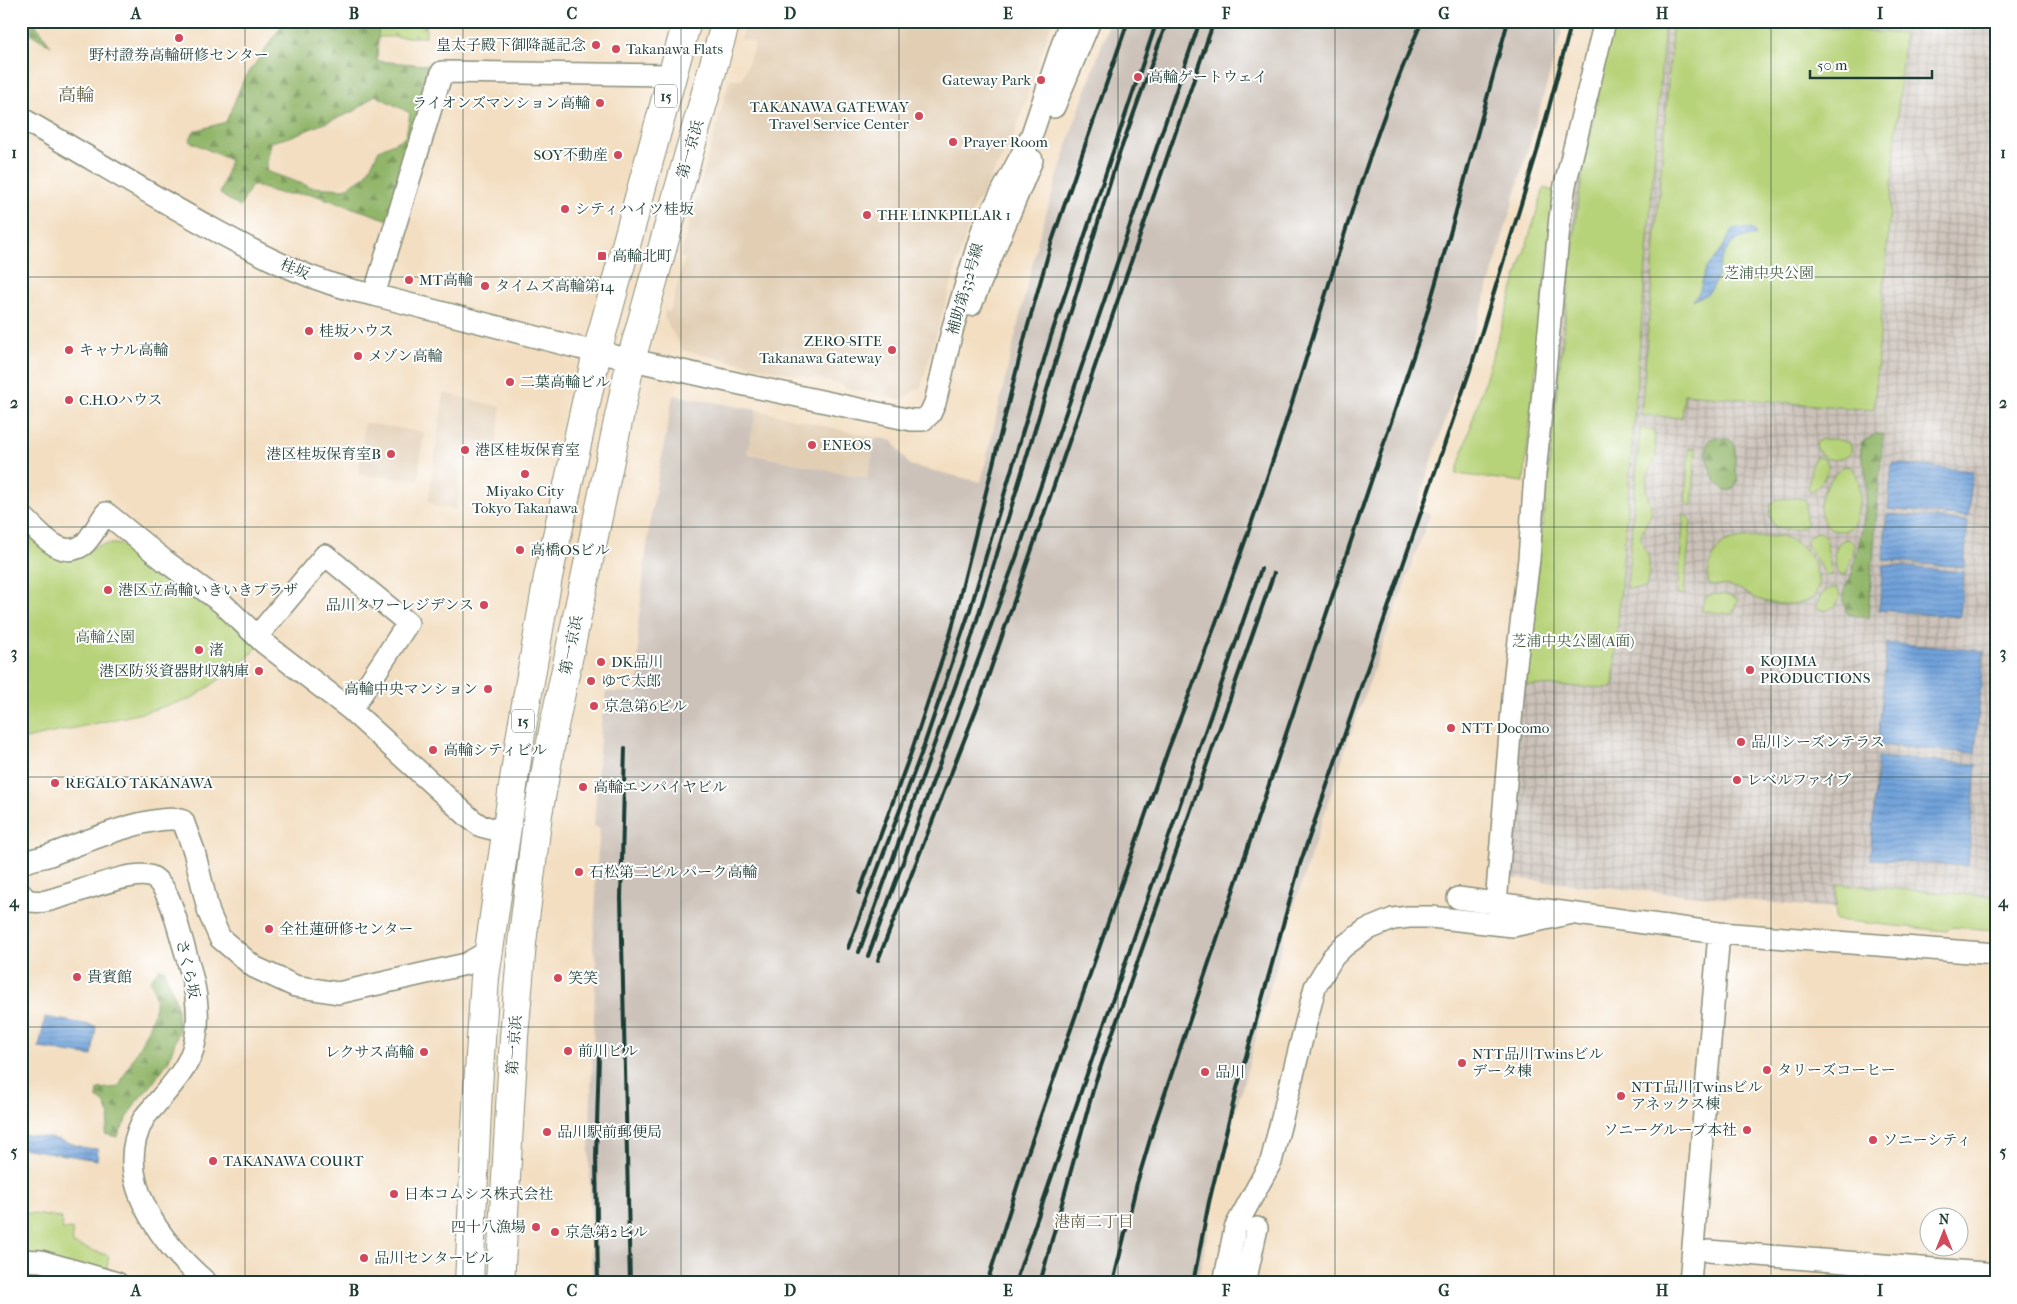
<svg xmlns="http://www.w3.org/2000/svg" width="2017" height="1304" font-family="'IM FELL French Canon','Noto Serif JP',serif">
	<style>
		.built { fill: #e1ceb3 }
		.industrial { fill: url(#industrial-grid) }
		.railway { fill: #ccc2b9 }
		.green { fill: #b7d379; stroke: #6b8856 }
		.forest { fill: url(#forest-firs); stroke: #58794e; fill-rule: evenodd }
		.cemetery { fill: url(#cemetery-stones); stroke: #6b8856 }
		.water { fill: url(#water-rules); stroke: #486f87 }
		.lines { fill: none; stroke-linecap: round; stroke-linejoin: round }
		.minor-casing { stroke: #898e7a; stroke-width: 24 }
		.highway-casing { stroke: #898e7a; stroke-width: 30 }
		.minor { stroke: #fff; stroke-width: 21 }
		.highway { stroke: #fff; stroke-width: 28 }
		.rail { stroke: #1f3d34; stroke-width: 4 }
		.grid { fill: none; stroke: #1f3d34; stroke-width: 1; stroke-opacity: 0.55 }
		.poi-dot { fill: #d1495b; stroke: #fff; stroke-width: 2 }
		.labels { text-anchor: middle; stroke-width: 4; stroke-linejoin: round; paint-order: stroke }
		.shield { fill: #fff; stroke: #627771; stroke-width: 1 }
		.shield-label { font-size: 14px; font-weight: bold; fill: #1f3d34 }
		.poi-label { font-size: 15px; fill: #1f3d34; stroke: #fff; text-anchor: start }
		.street-label { font-size: 15px; fill: #1f3d34; stroke: #fff }
		.park-label { font-size: 15px; fill: #456245; stroke: #fff }
		.neighbourhood-label { font-size: 16px; fill: #656349; stroke: #fff }
		.quarter-label { font-size: 18px; fill: #656349; stroke: #fff }
		.neatline { fill: none; stroke: #1f3d34; stroke-width: 2 }
		.grid-label { font-size: 16px; text-anchor: middle; font-weight: bold; fill: #1f3d34 }
	</style>
	<defs>
		<pattern id="industrial-grid" width="8" height="8" patternUnits="userSpaceOnUse" patternTransform="scale(1.25)"><rect width="8" height="8" fill="#ccc2b9"/><path d="M0 4h8M4 0v8" fill="none" stroke="#a59f97"/></pattern>
		<pattern id="forest-firs" width="22" height="20" patternUnits="userSpaceOnUse" patternTransform="scale(1.25)"><rect width="22" height="20" fill="#91b569"/><path d="M5 1l3.5 6h-7zM16 11l3.5 6h-7z" fill="#769457"/></pattern>
		<pattern id="cemetery-stones" width="16" height="16" patternUnits="userSpaceOnUse" patternTransform="scale(1.25)"><rect width="16" height="16" fill="#b7d379"/><path d="M2 7V4a2 2 0 0 1 4 0v3zM10 15v-3a2 2 0 0 1 4 0v3z" fill="#9db669"/></pattern>
		<pattern id="water-rules" width="6" height="5" patternUnits="userSpaceOnUse" patternTransform="scale(1.25)"><rect width="6" height="5" fill="#70a1da"/><path d="M0 2.5h6" fill="none" stroke="#5b84b2"/></pattern>
	</defs>
	<rect width="100%" height="100%" fill="#fff"/>
	<filter id="ink" filterUnits="userSpaceOnUse"><feTurbulence type="fractalNoise" baseFrequency=".02" numOctaves="2"/><feDisplacementMap in="SourceGraphic" scale="10" xChannelSelector="R" yChannelSelector="G"/><feConvolveMatrix kernelMatrix="1 2 1 2 8 2 1 2 1" color-interpolation-filters="sRGB"/></filter>
	<filter id="wash" filterUnits="userSpaceOnUse"><feTurbulence type="fractalNoise" baseFrequency=".0096" numOctaves="4" result="noise"/><feDisplacementMap in="SourceGraphic" scale="20" xChannelSelector="R" yChannelSelector="G"/><feGaussianBlur stdDeviation="1.12" result="paint"/><feColorMatrix in="noise" values="0 0 0 0 0 0 0 0 0 0 0 0 0 0 0 0 0 1.4 0 .05"/><feComposite in="paint" operator="in"/></filter>
	<g filter="url(#wash)">
		<rect width="100%" height="100%" fill="#f3dec1"/>
		<path class="built" d="M746,21L762,24L764,21H1052L1014,136L973,210L921,387L900,400L845,388L843,385L685,351L682,349L664,317L665,311L670,312L685,258L680,257L730,78L742,81L755,43L741,39Z
			M444,393L501,407L494,465L462,461L456,510L434,506L428,500Z
			M757,410L875,438L867,478L747,452Z
			M364,423L424,432L418,480L359,475Z"/>
		<path class="industrial" d="M1615,21H1996V920L1807,906L1508,878L1521,680L1574,196Z"/>
		<path class="railway" d="M1110,21H1565L1484,302L1416,509L1430,514L1349,738L1286,931L1229,1134L1197,1283H592L589,1147L596,961L593,948L596,896L595,885L600,829L594,826L601,724L606,692H639L638,625L650,520L673,395L757,410L747,453L867,478L876,437L893,441L909,465L981,482L1038,240L1071,133Z"/>
		<path class="green" d="M1612,21H1665L1613,688L1525,685L1578,200Z
			M1673,21H1743L1904,34L1874,410L1684,394L1682,418L1641,415Z
			M1544,188L1554,191L1524,482L1456,474Z
			M1640,428L1654,429L1656,456L1647,477L1646,489L1652,511C1650,519 1641,530 1641,537C1641,543 1646,549 1648,555C1651,566 1648,577 1646,588L1642,589L1627,588Z
			M1821,439H1835L1850,443L1852,451C1841,464 1818,463 1816,443Z
			M1689,448L1696,449L1692,507L1685,501Z
			M1815,457C1823,457 1827,460 1829,468C1825,477 1820,488 1810,492L1808,487L1812,463Z
			M1845,466L1852,467C1859,476 1862,492 1859,503C1858,510 1857,520 1853,525C1838,544 1804,517 1829,482C1834,476 1837,470 1845,466Z
			M1797,498L1803,499L1806,502V525C1798,531 1783,530 1774,526L1770,516L1771,504L1777,499Z
			M1684,513L1691,521L1684,595L1677,594Z
			M21,522L66,558C86,551 108,537 128,548L181,592H193L259,646L238,667L191,699L138,714L21,740Z
			M1816,532L1822,533L1825,536L1832,574L1830,576L1826,575L1808,547L1807,541L1810,536Z
			M1781,536C1788,539 1796,541 1801,546C1815,558 1829,592 1807,601C1793,607 1764,604 1751,596C1745,593 1741,589 1734,587C1726,584 1717,587 1708,583C1707,575 1709,568 1712,560C1715,554 1719,545 1726,542C1740,536 1765,538 1781,536Z
			M1846,539L1851,540L1854,544L1853,555L1846,574L1841,576C1832,565 1831,544 1846,539Z
			M1830,588H1838L1840,597C1836,607 1828,614 1817,608C1816,599 1823,592 1830,588Z
			M1711,594L1730,595L1738,599L1732,614L1701,611L1705,598Z
			M1837,884L1996,897V930L1951,927L1947,931L1835,920Z
			M21,1212L61,1218L63,1230L72,1229L73,1244L109,1256L105,1279L21,1260Z"/>
		<path class="forest" d="M21,21H35L36,25L51,46L21,28Z
			M285,21H379L377,61L437,66L389,220L311,194H282L252,185L240,207L220,194L230,160L189,141L194,131L226,122L243,81ZM375,95L410,113L406,137L379,150L366,175L345,189L311,187L266,171L270,142L287,138L355,111Z
			M1876,434H1883L1868,618L1848,614C1840,601 1845,586 1852,574C1858,547 1868,508 1867,481C1867,468 1859,457 1861,443Z
			M1717,437L1729,439L1735,444V467L1738,482L1732,490L1725,491C1712,480 1701,456 1710,439Z
			M158,969H164L176,1002L179,1030L169,1060L150,1087L136,1102L117,1137L105,1134L110,1116L103,1101L97,1099L98,1089L119,1087C128,1063 159,1020 155,996C155,991 152,985 150,981Z"/>
		<path class="cemetery" d="M379,21H426V37H378Z"/>
		<path class="water" d="M1736,228L1751,229L1756,233L1755,236C1737,235 1725,248 1720,264C1718,271 1717,281 1713,287C1709,294 1700,298 1693,300L1699,293L1706,268L1719,254L1732,231Z
			M1892,463L1973,471L1968,517L1888,509Z
			M1887,514L1968,521L1964,567L1883,560Z
			M1883,565L1964,572L1960,617L1879,610Z
			M1887,643L1984,651L1975,753L1878,745Z
			M1878,757L1976,764L1968,866L1870,859Z
			M1996,784V869L1989,868Z
			M45,1017L96,1026L92,1056L39,1048Z
			M21,1134L57,1139L85,1148L98,1149L97,1160L21,1148Z"/>
	</g>
	<g filter="url(#ink)">
		<g class="lines">
			<g class="minor-casing">
				<path id="minor" d="M1054,107L1090,21
					M21,118C84,154 146,192 209,227C262,256 315,284 374,295L579,348L745,385L911,420H923L930,414L935,403L953,327L983,228L1031,137L1070,21
					M374,295L442,72L671,75
					M971,305L1032,160
					M24,518C39,531 60,561 83,545C90,540 100,521 106,513L165,561L222,603L264,643L351,710L471,819L481,826L505,832
					M258,635L325,555L408,623L351,710
					M21,863C30,860 39,858 47,856C78,845 155,811 183,821L194,851L209,913L220,938L254,967L295,986L338,993L466,964L489,951
					M21,894L28,901C34,901 40,902 46,901C71,896 132,868 152,877C167,884 175,916 179,930C190,969 205,1008 193,1049C186,1071 169,1088 155,1105C151,1110 146,1114 143,1120C111,1180 163,1245 207,1283
					M1458,898L1719,933L1996,954
					M1496,904L1515,673L1529,559L1535,474L1560,217L1565,185L1605,21
					M1708,1251L1996,1274
					M21,1260L41,1261L117,1283
					M1224,1283L1235,1228L1271,1162L1315,987L1333,957L1344,946L1366,930L1393,919L1409,917H1431L1513,926L1568,914
					M1245,1283L1257,1228
					M1690,1283L1719,933"/>
			</g>
			<g class="highway-casing">
				<path id="highway" d="M469,1283L478,1088L485,977L520,739L548,577L597,352L687,21
					M500,1283L514,1037L522,943L538,814L554,726L631,360L726,21"/>
			</g>
			<use href="#minor" class="minor"/>
			<use href="#highway" class="highway"/>
			<path class="rail" d="M625,748L621,898L630,1283
				M859,893L912,750L951,632L1025,336L1051,244L1128,21
				M848,948L921,754L970,610L1051,336L1157,21
				M859,952L965,659L1117,160L1167,21
				M868,956L1016,558L1200,21
				M878,960L981,697L1214,21
				M598,1283L596,1157L599,1056
				M987,1283L1026,1158L1168,750C1215,629 1259,505 1299,381C1337,260 1371,137 1422,21
				M1015,1283L1261,569
				M1040,1283L1095,1083L1274,573
				M1113,1283L1137,1183L1154,1126L1422,330L1451,230L1508,21
				M1193,1283L1209,1202L1236,1092L1300,864L1470,370L1537,152L1572,21"/>
		</g>
	</g>
	<path class="grid" d="M245,21V1283M463,21V1283M681,21V1283M899,21V1283M1118,21V1283M1335,21V1283M1554,21V1283M1771,21V1283M21,277H1996M21,527H1996M21,777H1996M21,1027H1996"/>
	<g class="poi-dot">
		<circle cx="179" cy="38" r="5"/>
		<circle cx="596" cy="45" r="5"/>
		<circle cx="616" cy="49" r="5"/>
		<circle cx="1138" cy="77" r="5"/>
		<circle cx="1041" cy="80" r="5"/>
		<circle cx="600" cy="103" r="5"/>
		<circle cx="919" cy="116" r="5"/>
		<circle cx="953" cy="142" r="5"/>
		<circle cx="618" cy="155" r="5"/>
		<circle cx="565" cy="209" r="5"/>
		<circle cx="867" cy="215" r="5"/>
		<rect x="597" y="251" width="10" height="10" rx="2.5"/>
		<circle cx="409" cy="280" r="5"/>
		<circle cx="485" cy="286" r="5"/>
		<circle cx="309" cy="331" r="5"/>
		<circle cx="69" cy="350" r="5"/>
		<circle cx="892" cy="350" r="5"/>
		<circle cx="358" cy="356" r="5"/>
		<circle cx="510" cy="382" r="5"/>
		<circle cx="69" cy="400" r="5"/>
		<circle cx="812" cy="445" r="5"/>
		<circle cx="465" cy="450" r="5"/>
		<circle cx="391" cy="454" r="5"/>
		<circle cx="525" cy="474" r="5"/>
		<circle cx="520" cy="550" r="5"/>
		<circle cx="108" cy="590" r="5"/>
		<circle cx="484" cy="605" r="5"/>
		<circle cx="199" cy="650" r="5"/>
		<circle cx="601" cy="662" r="5"/>
		<circle cx="1750" cy="670" r="5"/>
		<circle cx="259" cy="671" r="5"/>
		<circle cx="591" cy="681" r="5"/>
		<circle cx="488" cy="689" r="5"/>
		<circle cx="594" cy="706" r="5"/>
		<circle cx="1451" cy="728" r="5"/>
		<circle cx="1741" cy="742" r="5"/>
		<circle cx="433" cy="750" r="5"/>
		<circle cx="1737" cy="780" r="5"/>
		<circle cx="55" cy="783" r="5"/>
		<circle cx="583" cy="787" r="5"/>
		<circle cx="579" cy="872" r="5"/>
		<circle cx="269" cy="929" r="5"/>
		<circle cx="77" cy="977" r="5"/>
		<circle cx="558" cy="978" r="5"/>
		<circle cx="568" cy="1051" r="5"/>
		<circle cx="424" cy="1052" r="5"/>
		<circle cx="1462" cy="1063" r="5"/>
		<circle cx="1767" cy="1070" r="5"/>
		<circle cx="1205" cy="1072" r="5"/>
		<circle cx="1621" cy="1096" r="5"/>
		<circle cx="1747" cy="1130" r="5"/>
		<circle cx="547" cy="1132" r="5"/>
		<circle cx="1873" cy="1140" r="5"/>
		<circle cx="213" cy="1161" r="5"/>
		<circle cx="394" cy="1194" r="5"/>
		<circle cx="536" cy="1227" r="5"/>
		<circle cx="555" cy="1232" r="5"/>
		<circle cx="364" cy="1258" r="5"/>
	</g>
	<g class="labels">
		<g class="shield">
			<rect x="655" y="84.5" width="22" height="23" rx="4"/>
			<rect x="512" y="709.5" width="22" height="23" rx="4"/>
		</g>
		<g class="shield-label">
			<text x="666" y="101">15</text>
			<text x="523" y="726">15</text>
		</g>
		<g class="poi-label">
			<text x="586" y="50" text-anchor="end">皇太子殿下御降誕記念</text>
			<text x="626" y="54">Takanawa Flats</text>
			<text x="179" y="60" text-anchor="middle">野村證券高輪研修センター</text>
			<text x="1148" y="82">高輪ゲートウェイ</text>
			<text x="1031" y="85" text-anchor="end">Gateway Park</text>
			<text x="590" y="108" text-anchor="end">ライオンズマンション高輪</text>
			<text x="909" y="112" text-anchor="end">TAKANAWA GATEWAY<tspan x="909" dy="17">Travel Service Center</tspan></text>
			<text x="963" y="147">Prayer Room</text>
			<text x="608" y="160" text-anchor="end">SOY不動産</text>
			<text x="575" y="214">シティハイツ桂坂</text>
			<text x="877" y="220">THE LINKPILLAR 1</text>
			<text x="612" y="261">高輪北町</text>
			<text x="419" y="285">MT高輪</text>
			<text x="495" y="291">タイムズ高輪第14</text>
			<text x="319" y="336">桂坂ハウス</text>
			<text x="882" y="346" text-anchor="end">ZERO-SITE<tspan x="882" dy="17">Takanawa Gateway</tspan></text>
			<text x="79" y="355">キャナル高輪</text>
			<text x="368" y="361">メゾン高輪</text>
			<text x="520" y="387">二葉高輪ビル</text>
			<text x="79" y="405">C.H.Oハウス</text>
			<text x="822" y="450">ENEOS</text>
			<text x="475" y="455">港区桂坂保育室</text>
			<text x="381" y="459" text-anchor="end">港区桂坂保育室B</text>
			<text x="525" y="496" text-anchor="middle">Miyako City<tspan x="525" dy="17">Tokyo Takanawa</tspan></text>
			<text x="530" y="555">高橋OSビル</text>
			<text x="118" y="595">港区立高輪いきいきプラザ</text>
			<text x="474" y="610" text-anchor="end">品川タワーレジデンス</text>
			<text x="209" y="655">渚</text>
			<text x="1760" y="666">KOJIMA<tspan x="1760" dy="17">PRODUCTIONS</tspan></text>
			<text x="611" y="667">DK品川</text>
			<text x="249" y="676" text-anchor="end">港区防災資器財収納庫</text>
			<text x="601" y="686">ゆで太郎</text>
			<text x="478" y="694" text-anchor="end">高輪中央マンション</text>
			<text x="604" y="711">京急第6ビル</text>
			<text x="1461" y="733">NTT Docomo</text>
			<text x="1751" y="747">品川シーズンテラス</text>
			<text x="443" y="755">高輪シティビル</text>
			<text x="1747" y="785">レベルファイブ</text>
			<text x="65" y="788">REGALO TAKANAWA</text>
			<text x="593" y="792">高輪エンパイヤビル</text>
			<text x="589" y="877">石松第二ビル パーク高輪</text>
			<text x="279" y="934">全社蓮研修センター</text>
			<text x="87" y="982">貴賓館</text>
			<text x="568" y="983">笑笑</text>
			<text x="578" y="1056">前川ビル</text>
			<text x="414" y="1057" text-anchor="end">レクサス高輪</text>
			<text x="1472" y="1059">NTT品川Twinsビル<tspan x="1472" dy="17">データ棟</tspan></text>
			<text x="1777" y="1075">タリーズコーヒー</text>
			<text x="1215" y="1077">品川</text>
			<text x="1631" y="1092">NTT品川Twinsビル<tspan x="1631" dy="17">アネックス棟</tspan></text>
			<text x="1737" y="1135" text-anchor="end">ソニーグループ本社</text>
			<text x="557" y="1137">品川駅前郵便局</text>
			<text x="1883" y="1145">ソニーシティ</text>
			<text x="223" y="1166">TAKANAWA COURT</text>
			<text x="404" y="1199">日本コムシス株式会社</text>
			<text x="526" y="1232" text-anchor="end">四十八漁場</text>
			<text x="565" y="1237">京急第2ビル</text>
			<text x="374" y="1263">品川センタービル</text>
		</g>
		<g class="street-label">
			<text transform="translate(690 149) rotate(-74)" y="5">第一京浜</text>
			<text transform="translate(295 269) rotate(23)" y="5">桂坂</text>
			<text transform="translate(965 289) rotate(-74)" y="5">補助第332号線</text>
			<text transform="translate(571 645) rotate(-78)" y="5">第一京浜</text>
			<text transform="translate(188 969) rotate(77)" y="5">さくら坂</text>
			<text transform="translate(514 1045) rotate(-86)" y="5">第一京浜</text>
		</g>
		<g class="park-label">
			<text x="1769" y="278">芝浦中央公園</text>
			<text x="105" y="642">高輪公園</text>
			<text x="1573" y="646">芝浦中央公園(A面)</text>
		</g>
		<g class="neighbourhood-label">
			<text x="1094" y="1227">港南二丁目</text>
		</g>
		<g class="quarter-label">
			<text x="76" y="101">高輪</text>
		</g>
	</g>
	<rect width="2017" height="1304" fill="none" stroke="#fff" stroke-width="55"/>
	<g transform="translate(1944 1232)"><circle r="24" fill="#ffffff" stroke="#a5b1ae"/>
	<path d="M0-4L9 19L0 12L-9 19Z" fill="#d1495b"/>
	<text y="-8" font-size="14" font-weight="bold" text-anchor="middle" fill="#1f3d34">N</text>
	</g>
	<path d="M1810 70v8h122v-8" fill="none" stroke="#1f3d34" stroke-width="2.5"/>
	<text x="1817" y="70" font-size="15" fill="#1f3d34" stroke="#ffffff" stroke-width="4" paint-order="stroke">50 m</text>
	<rect x="28" y="28" width="1962" height="1248" class="neatline"/>
	<g class="grid-label">
		<text x="136" y="19">A</text>
		<text x="354" y="19">B</text>
		<text x="572" y="19">C</text>
		<text x="790" y="19">D</text>
		<text x="1008" y="19">E</text>
		<text x="1226" y="19">F</text>
		<text x="1444" y="19">G</text>
		<text x="1662" y="19">H</text>
		<text x="1880" y="19">I</text>
		<text x="14" y="158">1</text>
		<text x="2003" y="158">1</text>
		<text x="14" y="408">2</text>
		<text x="2003" y="408">2</text>
		<text x="14" y="658">3</text>
		<text x="2003" y="658">3</text>
		<text x="14" y="907">4</text>
		<text x="2003" y="907">4</text>
		<text x="14" y="1157">5</text>
		<text x="2003" y="1157">5</text>
		<text x="136" y="1296">A</text>
		<text x="354" y="1296">B</text>
		<text x="572" y="1296">C</text>
		<text x="790" y="1296">D</text>
		<text x="1008" y="1296">E</text>
		<text x="1226" y="1296">F</text>
		<text x="1444" y="1296">G</text>
		<text x="1662" y="1296">H</text>
		<text x="1880" y="1296">I</text>
	</g>
</svg>
